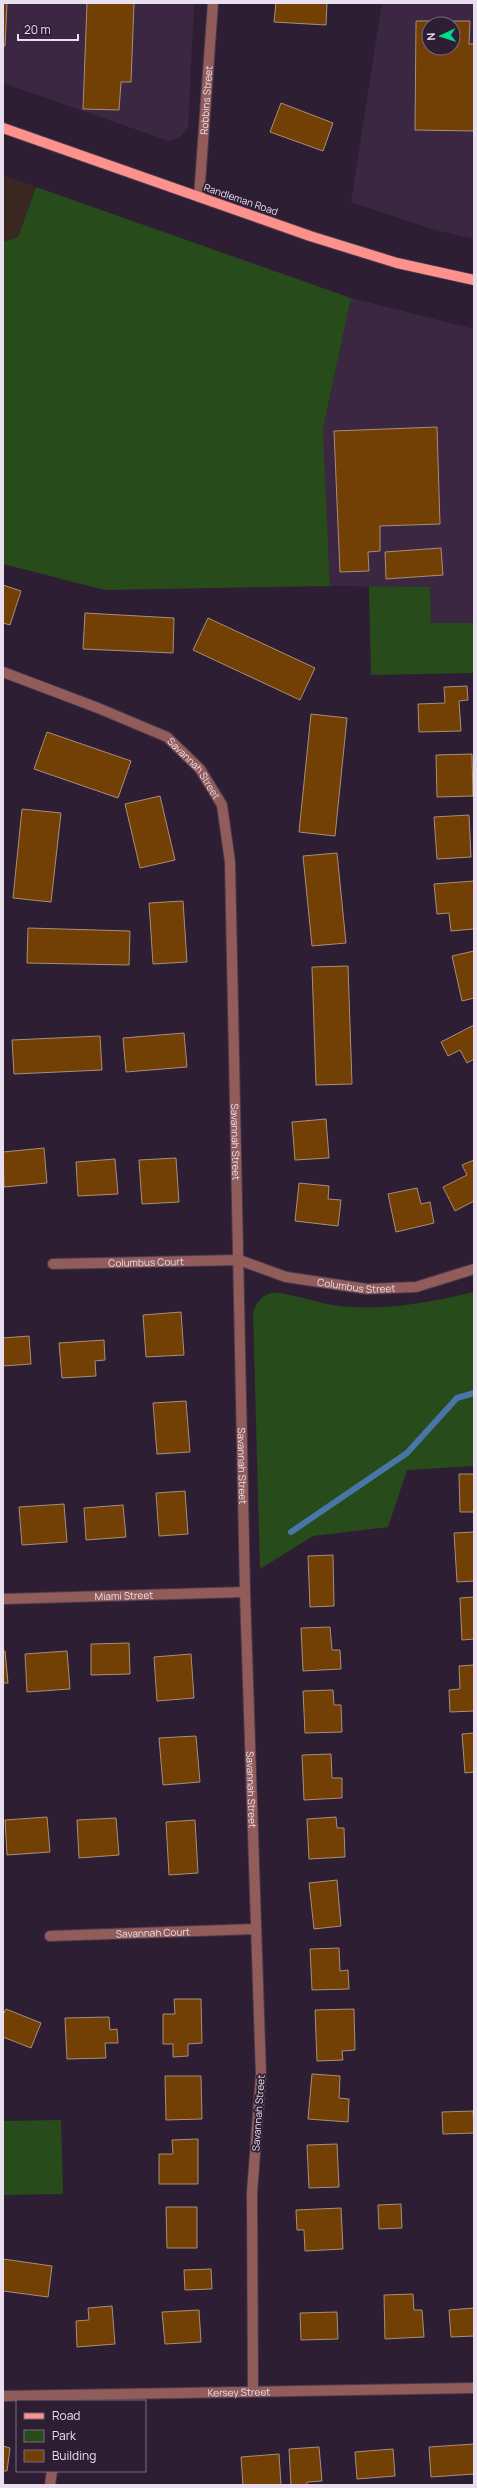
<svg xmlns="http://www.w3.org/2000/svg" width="477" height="2488" font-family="Manrope,sans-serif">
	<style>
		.built { fill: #3b2742; fill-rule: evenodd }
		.industrial { fill: #3a2722 }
		.green { fill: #274b1a }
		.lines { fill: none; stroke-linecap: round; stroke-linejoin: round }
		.stream { stroke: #4a75a9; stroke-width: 6 }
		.building { fill: #724005; stroke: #a88e78; fill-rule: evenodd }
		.minor-casing { stroke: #48394e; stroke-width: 12 }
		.major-casing { stroke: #48394e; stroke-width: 12 }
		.minor { stroke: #915c59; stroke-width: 10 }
		.major { stroke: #fd918b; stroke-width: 10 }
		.labels { text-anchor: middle; stroke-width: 3.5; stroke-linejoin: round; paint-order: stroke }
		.street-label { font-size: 10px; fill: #eadfee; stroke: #2e1e34 }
	</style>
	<rect width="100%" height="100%" fill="#2e1e34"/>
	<path class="built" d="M3,3H194L188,128L179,138L169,141L3,83Z
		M382,3H474V239L432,229L351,202ZM429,24H453V48H429Z
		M351,298L474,329V623H431L430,587L330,586L323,429Z"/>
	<path class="industrial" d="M3,175L36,187L18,237L3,242Z"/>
	<path class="green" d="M36,187L351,298L323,429L330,586L105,590L3,564V242L18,237Z
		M369,586L430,587L431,623H474V673L371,675Z
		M474,1292V1466L407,1470L388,1527L313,1536L260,1569L253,1311C258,1302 261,1295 272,1293C282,1291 319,1303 332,1305C379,1312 428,1303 474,1292Z
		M61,2120L63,2194L3,2195V2121Z"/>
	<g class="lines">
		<path class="stream" d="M291,1532L407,1453L457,1398L474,1393"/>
	</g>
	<path class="building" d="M3,3H7L5,46H3Z
		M87,3H134L131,82H121L119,110L83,109Z
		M276,3H327L326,25L274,22Z
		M416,21H470L469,44H474V131L415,130ZM429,24H453V48H429Z
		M281,103L333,123L323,151L270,132Z
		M437,427L440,524L380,526V551L368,552L369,571L340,572L334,431Z
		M441,548L443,575L386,579L385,552Z
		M3,585L21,591L10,625L3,623Z
		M85,613L174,618L173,653L83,649Z
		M208,618L315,668L300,700L193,650Z
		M467,686L468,700L459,701L461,731L419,732L418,704L445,703L444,687Z
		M311,714L347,718L335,836L299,832Z
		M47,732L131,761L118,798L34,769Z
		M472,754L473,796L437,797L436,755Z
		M160,796L175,860L140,868L125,804Z
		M22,809L61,813L51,902L13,898Z
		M469,815L471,857L437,859L434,817Z
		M337,853L346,943L312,946L303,856Z
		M474,881V929L451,931L449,913L437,914L434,884Z
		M183,901L187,962L153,964L149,903Z
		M28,928L130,931L129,965L27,963Z
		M474,951V998L462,1001L452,956Z
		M348,966L352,1084L316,1085L312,967Z
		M474,1025V1059L467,1063L460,1050L448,1056L441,1042Z
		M184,1033L187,1067L126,1072L123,1038Z
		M100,1036L102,1070L14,1074L12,1040Z
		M326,1119L329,1158L295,1160L292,1122Z
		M44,1148L47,1183L4,1187L3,1152Z
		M176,1158L179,1202L142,1204L139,1160Z
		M115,1159L118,1194L78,1196L76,1162Z
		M474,1160V1201L455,1211L443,1187L467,1175L462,1165Z
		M299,1183L329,1186L328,1199L341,1200L338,1226L295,1221Z
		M417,1188L421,1204L430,1202L434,1223L396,1232L388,1194Z
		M181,1312L184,1355L146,1357L143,1315Z
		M29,1336L31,1364L3,1366V1338Z
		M104,1340L105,1360L95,1361L96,1376L62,1378L59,1343Z
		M186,1401L190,1452L157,1454L153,1403Z
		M459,1474H474V1512H460Z
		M185,1491L188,1534L159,1536L156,1493Z
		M64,1504L67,1542L22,1545L19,1507Z
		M123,1505L126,1537L86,1540L84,1508Z
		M474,1532V1581L457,1582L454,1533Z
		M333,1555L334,1606L310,1607L308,1556Z
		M474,1597V1639L462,1640L460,1598Z
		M330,1627L332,1650H340L341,1669L303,1671L301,1628Z
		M129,1643L130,1674L91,1675V1644Z
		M3,1651H5L8,1683H3Z
		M67,1651L70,1689L27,1692L25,1654Z
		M191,1654L194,1698L157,1701L154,1657Z
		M474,1665V1711L450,1712L449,1690L460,1689L459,1666Z
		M333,1690L334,1705H341L342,1732L305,1733L303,1691Z
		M474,1733V1772L465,1773L462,1734Z
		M196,1736L200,1782L163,1785L159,1738Z
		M331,1754L332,1778H342V1798L304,1800L302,1755Z
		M47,1817L50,1852L7,1855L5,1820Z
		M336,1817L337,1828H344L345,1857L309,1859L307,1819Z
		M116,1818L119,1855L79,1858L77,1820Z
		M195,1820L198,1873L169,1875L166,1822Z
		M337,1880L341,1926L314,1929L309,1883Z
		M339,1948L340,1971L348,1970L349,1989L312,1990L310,1949Z
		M174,1999H201L202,2043L188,2044V2056L173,2057V2044H163V2014H175Z
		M6,2009L41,2023L31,2048L3,2037V2015Z
		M354,2009L355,2050L342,2051L343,2060L317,2061L315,2010Z
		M109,2017L110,2030L117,2029L118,2043H105L106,2058L67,2059L65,2018Z
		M312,2074L340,2076L339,2098L349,2099L348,2122L308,2119Z
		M165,2076H201L202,2119L166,2120Z
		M473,2111L474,2133L443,2134L442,2112Z
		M198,2139V2184H159V2154H173L172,2140Z
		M337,2144L339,2187L309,2188L307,2145Z
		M401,2204L402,2228L379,2229L378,2205Z
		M166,2207H197V2248H167Z
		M341,2208L343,2249L305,2251L304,2230H297L296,2210Z
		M3,2259L52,2266L48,2297L3,2291Z
		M211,2269L212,2289L185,2290L184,2270Z
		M413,2294L414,2310H422L424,2337L385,2339L384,2295Z
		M112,2306L115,2344L77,2347L76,2321L89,2320L88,2308Z
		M474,2308V2336L451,2337L449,2310Z
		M199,2310L201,2342L165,2344L162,2312Z
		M337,2312L338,2339L301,2340L300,2313Z
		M474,2444V2474L431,2477L429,2447Z
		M3,2446L10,2448L7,2471H3Z
		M319,2447L322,2481L307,2482V2485H291L289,2449Z
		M393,2449L395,2476L357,2479L355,2452Z
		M279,2454L281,2485H243L241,2457Z"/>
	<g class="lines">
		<g class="minor-casing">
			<g id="minor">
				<path id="s1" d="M199,197L213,3"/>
				<path id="s2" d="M3,672L98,708L167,737L200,769L222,805L230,862L245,1592L261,2075L252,2193L253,2391"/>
				<path id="s3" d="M53,1264L239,1260L286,1277L367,1289L416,1287L474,1269"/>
				<path id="s4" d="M3,1599L245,1592"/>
				<path id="s5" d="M50,1936L256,1929"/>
				<path id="s6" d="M3,2396L474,2388"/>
				<path d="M50,2485L52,2471"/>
			</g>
		</g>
		<g class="major-casing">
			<path id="major" d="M3,128L310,236L397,263L474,280"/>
		</g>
		<use href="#minor" class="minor"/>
		<use href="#major" class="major"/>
	</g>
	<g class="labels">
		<g class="street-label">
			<text dy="4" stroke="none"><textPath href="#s1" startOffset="97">Robbins Street</textPath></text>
			<text transform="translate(241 199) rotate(19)" y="4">Randleman Road</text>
			<text dy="4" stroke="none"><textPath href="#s2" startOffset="218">Savannah Street</textPath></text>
			<text dy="4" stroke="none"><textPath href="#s2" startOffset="602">Savannah Street</textPath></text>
			<text dy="4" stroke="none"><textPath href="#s3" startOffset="93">Columbus Court</textPath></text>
			<text dy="4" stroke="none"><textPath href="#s3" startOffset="307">Columbus Street</textPath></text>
			<text dy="4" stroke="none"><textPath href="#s2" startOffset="926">Savannah Street</textPath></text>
			<text dy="4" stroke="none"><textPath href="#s4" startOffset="121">Miami Street</textPath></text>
			<text dy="4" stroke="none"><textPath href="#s2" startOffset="1250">Savannah Street</textPath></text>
			<text dy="4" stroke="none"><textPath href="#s5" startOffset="103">Savannah Court</textPath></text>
			<text transform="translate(258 2113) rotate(-86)" y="4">Savannah Street</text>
			<text dy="4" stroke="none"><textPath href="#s6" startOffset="236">Kersey Street</textPath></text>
		</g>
	</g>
	<rect width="477" height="2488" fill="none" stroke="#eadfee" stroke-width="8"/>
	<rect x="16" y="2400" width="130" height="72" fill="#2e1e34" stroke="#796b7e"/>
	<rect x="24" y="2413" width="20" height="6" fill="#fd918b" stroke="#796b7e"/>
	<text x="52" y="2420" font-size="12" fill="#eadfee">Road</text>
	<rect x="24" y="2430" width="20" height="12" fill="#274b1a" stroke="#796b7e"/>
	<text x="52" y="2440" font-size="12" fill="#eadfee">Park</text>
	<rect x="24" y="2450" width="20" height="12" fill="#724005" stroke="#796b7e"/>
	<text x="52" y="2460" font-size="12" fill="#eadfee">Building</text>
	<g transform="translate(441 36) rotate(266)"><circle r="19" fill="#2e1e34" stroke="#796b7e"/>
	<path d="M0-3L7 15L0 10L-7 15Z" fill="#00d98c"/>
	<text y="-6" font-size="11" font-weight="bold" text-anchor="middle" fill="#eadfee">N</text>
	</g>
	<path d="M18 34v6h60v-6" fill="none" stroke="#eadfee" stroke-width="2"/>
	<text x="24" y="34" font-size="12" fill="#eadfee" stroke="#2e1e34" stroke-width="3" paint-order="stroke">20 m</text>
</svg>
